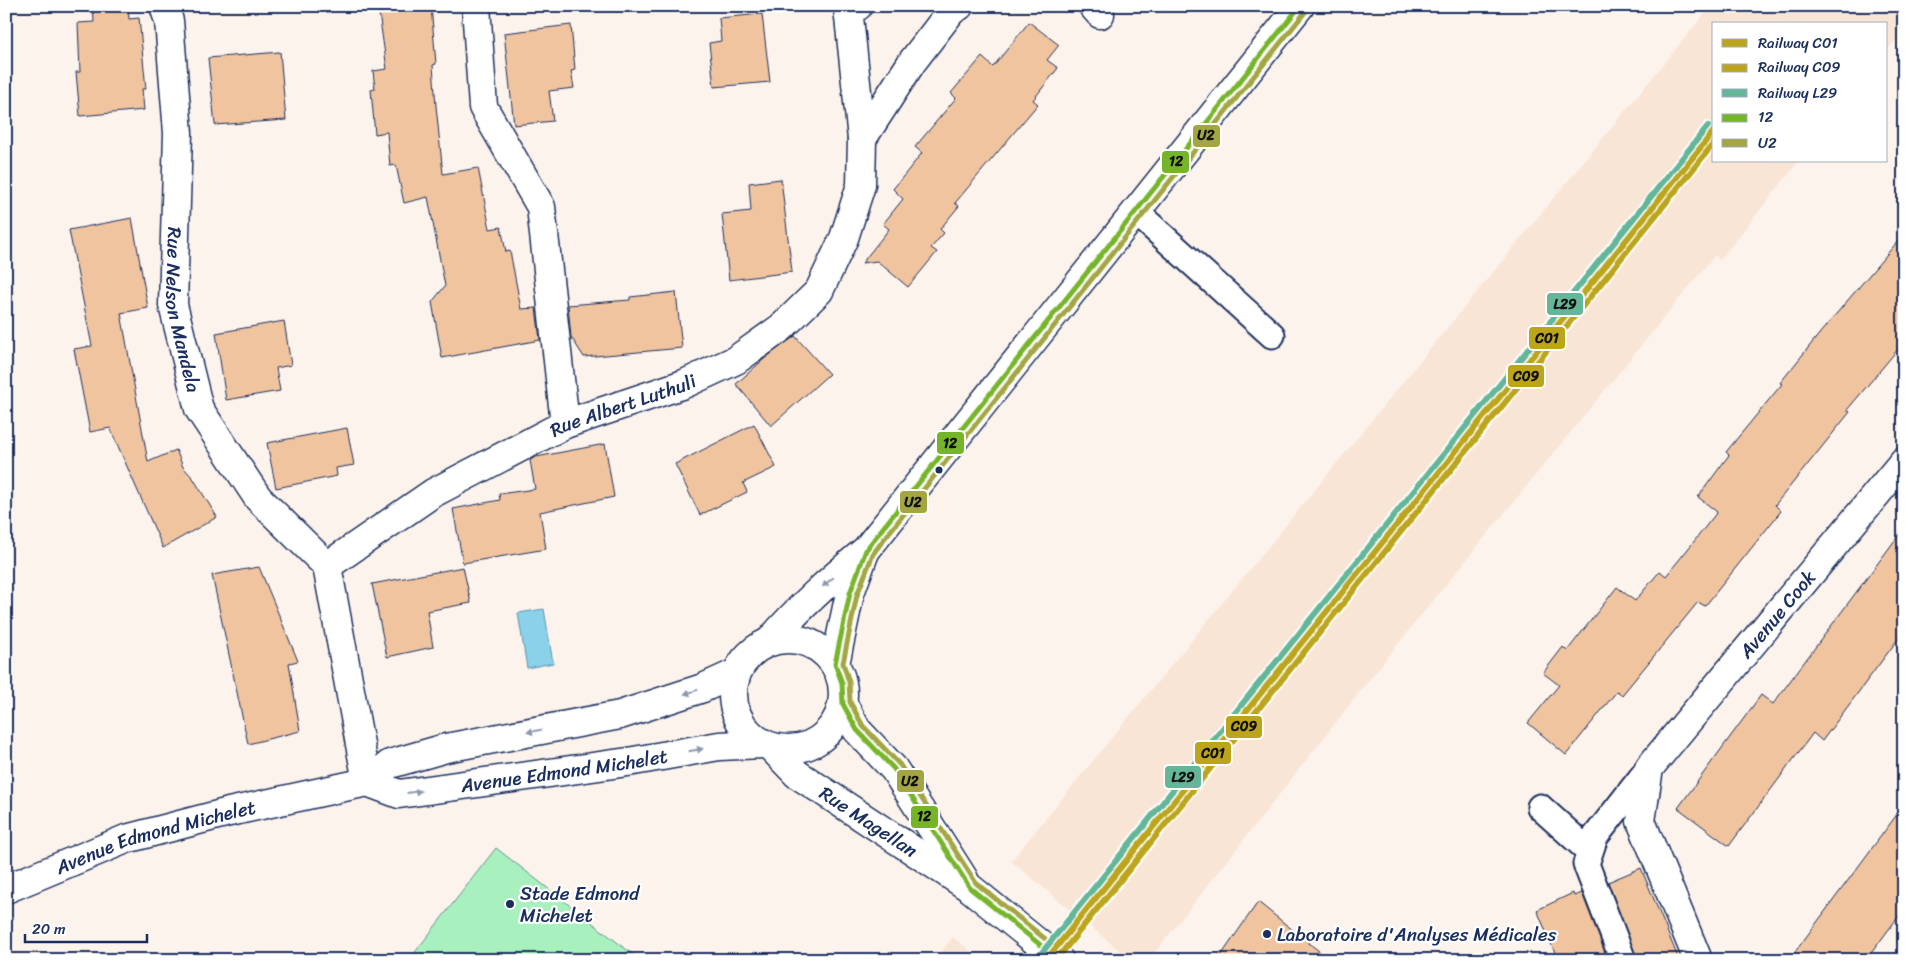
<svg xmlns="http://www.w3.org/2000/svg" width="1910" height="966" font-family="Sriracha,sans-serif">
	<style>
		.built { fill: #f8e5d5 }
		.green { fill: #a8f1be; stroke: #62908e }
		.water { fill: #89d2ea; stroke: #5d91b2 }
		.building { fill: #f0c49f; stroke: #1b2f5e }
		.lines { fill: none; stroke-linecap: round; stroke-linejoin: round }
		.lane-casing { stroke: #1b2f5e; stroke-width: 29 }
		.street-casing { stroke: #1b2f5e; stroke-width: 31 }
		.lane { stroke: #fff; stroke-width: 25 }
		.street { stroke: #fff; stroke-width: 28 }
		.bus-1-casing { stroke: #fff; stroke-width: 9 }
		.bus-2-casing { stroke: #fff; stroke-width: 9 }
		.bus-1 { stroke: #76b529; stroke-width: 5 }
		.bus-2 { stroke: #a3a642; stroke-width: 5 }
		.rail-1-casing { stroke: #fff; stroke-width: 10 }
		.rail-2-casing { stroke: #fff; stroke-width: 10 }
		.rail-3-casing { stroke: #fff; stroke-width: 10 }
		.rail-1 { stroke: #bca51b; stroke-width: 6 }
		.rail-2 { stroke: #bca51b; stroke-width: 6 }
		.rail-3 { stroke: #64b699; stroke-width: 6 }
		.oneway { fill: #8d97ae }
		.bus-dot { fill: #1b2f5e; stroke: #fff; stroke-width: 2 }
		.labels { text-anchor: middle; stroke-width: 4.5; stroke-linejoin: round; paint-order: stroke }
		.street-label { font-size: 19px; fill: #1b2f5e; stroke: #fff }
		.poi-label { font-size: 19px; fill: #1b2f5e; stroke: #fff; text-anchor: start }
		.line-badge { stroke: #fff; stroke-width: 2 }
		.pale-badge-label { font-size: 14px; text-anchor: middle; font-weight: bold; fill: #111 }
	</style>
	<rect width="100%" height="100%" fill="#fcf3ec"/>
	<filter id="ink" filterUnits="userSpaceOnUse"><feTurbulence type="fractalNoise" baseFrequency=".02" numOctaves="2"/><feDisplacementMap in="SourceGraphic" scale="10" xChannelSelector="R" yChannelSelector="G"/><feConvolveMatrix kernelMatrix="1 2 1 2 8 2 1 2 1" color-interpolation-filters="sRGB"/></filter>
	<g filter="url(#ink)">
		<path class="built" d="M1711,6H1904V31L1886,51V24H1714V161H1799L1720,260L1715,255L1388,656L1149,960H1131L1011,861Z
			M953,937L982,960H935Z"/>
		<path class="green" d="M496,848L640,960H409Z"/>
		<path class="water" d="M544,609L553,663L527,668L518,613Z"/>
		<path class="building" d="M93,6H128L129,19L139,18L146,89H142L144,110L80,116L76,72H80L78,23L94,22Z
			M378,6H431L436,64L433,65L436,106L443,174L478,168L490,229L501,227L506,252L510,251L521,309L536,308L540,340L442,358L432,302L445,286L428,197L404,203L396,165L390,166L387,132L375,134L371,90L375,89L373,71L387,69Z
			M762,14L770,82L714,87L709,43L721,41L719,18Z
			M1029,22L1059,45L1047,60L1058,68L1033,100L1038,104L955,203L959,206L940,229L944,233L931,248L937,252L908,287L877,261L862,263L889,229L883,224L903,199L893,189L922,153L915,147L956,98L951,93L982,57L993,67Z
			M571,25L575,70L571,71L574,88L549,91L553,121L514,125L504,33Z
			M280,52L286,120L215,125L208,58Z
			M781,179L792,272L729,280L722,214L751,211L749,183Z
			M132,218L148,308L121,313L148,462L176,450L183,467L193,478L217,517L163,548L110,428L90,432L74,349L92,346L69,230Z
			M1904,234V342L1847,410L1850,412L1775,505L1781,511L1730,575L1705,606L1698,602L1622,695L1617,691L1566,755L1528,723L1559,685L1543,673L1563,647L1567,651L1617,587L1635,601L1660,571L1666,576L1692,544L1717,512L1698,497L1729,455L1726,452L1782,384L1780,383L1820,333Z
			M676,292L682,348L584,357L571,337L568,305L630,300V297Z
			M284,321L291,365L276,368L280,391L226,400L216,333Z
			M795,336L829,374L771,426L736,384L764,359Z
			M754,424L776,467L743,483L747,492L700,515L675,464Z
			M347,428L354,465L336,468L337,476L276,488L267,443Z
			M605,444L614,497L540,512L546,549L463,563L453,509L500,500L499,494L535,489L530,460L536,457Z
			M1904,528V631L1822,741L1813,733L1729,846L1678,808L1761,695L1773,704Z
			M259,567L298,661L289,663L300,731L248,744L212,575Z
			M463,567L471,603L427,611L433,647L387,657L372,584Z
			M1904,805V909L1866,960H1789Z
			M1641,868L1679,960H1637L1608,882Z
			M1573,893L1574,896L1582,893L1608,960H1558L1537,910Z
			M1258,902L1330,960H1218Z"/>
		<g class="lines">
			<g class="lane-casing">
				<path id="lane" d="M1136,212L1272,335
					M1540,807L1590,852
					M1623,960L1586,864L1595,837L1649,768"/>
			</g>
			<g class="street-casing">
				<g id="street">
					<path id="s1" d="M164,6L169,21L178,133L173,305L199,409L258,498L327,566"/>
					<path d="M476,6L483,107L541,207L565,424"/>
					<path d="M858,6L848,8L862,139"/>
					<path d="M1093,6L1100,14"/>
					<circle cx="788" cy="694" r="55"/>
					<path d="M770,641C799,607 831,579 866,550L1300,6"/>
					<path d="M835,664L850,593L865,552"/>
					<path d="M843,704L857,730L894,769L964,879"/>
					<path id="s2" d="M772,748L797,774L970,888L1059,960"/>
					<path id="s3" d="M367,782L327,566L433,493L565,424L684,384L736,360L782,327L819,291L844,238L861,185L862,139L912,62L952,10L959,6"/>
					<path id="s4" d="M367,782L399,794L628,762L719,746L763,744"/>
					<path id="s5" d="M6,889L126,839L229,812L367,782L390,764L446,748L620,715L703,688L736,673"/>
					<path id="s6" d="M1698,960L1641,821L1649,768L1904,461"/>
				</g>
			</g>
			<use href="#lane" class="lane"/>
			<use href="#street" class="street"/>
			<g class="bus-1-casing">
				<path id="bus-1" d="M1059,960L970,888L894,769L857,730L843,704L842,683L835,664L850,593L866,550L878,534L1300,6"/>
			</g>
			<g class="bus-2-casing">
				<path id="bus-2" d="M1064,954L976,883L900,765L863,726L850,702L849,682L843,663L857,595L873,554L884,539L1306,11"/>
			</g>
			<use href="#bus-1" class="bus-1"/>
			<use href="#bus-2" class="bus-2"/>
			<g class="rail-1-casing">
				<path id="rail-1" d="M1046,960L1714,131"/>
			</g>
			<g class="rail-2-casing">
				<path id="rail-2" d="M1056,960L1714,143"/>
			</g>
			<g class="rail-3-casing">
				<path id="rail-3" d="M1040,955L1708,126"/>
			</g>
			<use href="#rail-1" class="rail-1"/>
			<use href="#rail-2" class="rail-2"/>
			<use href="#rail-3" class="rail-3"/>
		</g>
		<defs><path id="oneway-solid" d="M-6-.8H1V-3.2L6.5 0L1 3.2V.8H-6Z" transform="scale(1.25)"/></defs>
		<g class="oneway">
			<use href="#oneway-solid" transform="translate(828 582) rotate(140)"/>
			<use href="#oneway-solid" transform="translate(691 692) rotate(162)"/>
			<use href="#oneway-solid" transform="translate(534 731) rotate(170)"/>
			<use href="#oneway-solid" transform="translate(696 750) rotate(-10)"/>
			<use href="#oneway-solid" transform="translate(414 792) rotate(-7)"/>
		</g>
	</g>
	<g class="bus-dot">
		<circle cx="939" cy="470" r="4.5"/>
		<circle cx="510" cy="904" r="5"/>
		<circle cx="1267" cy="934" r="5"/>
	</g>
	<g class="labels">
		<g class="street-label">
			<text dy="7" stroke="none"><textPath href="#s1" startOffset="306">Rue Nelson Mandela</textPath></text>
			<text dy="7" stroke="none"><textPath href="#s3" startOffset="558">Rue Albert Luthuli</textPath></text>
			<text dy="7" stroke="none"><textPath href="#s6" startOffset="404">Avenue Cook</textPath></text>
			<text dy="7" stroke="none"><textPath href="#s4" startOffset="201">Avenue Edmond Michelet</textPath></text>
			<text dy="7" stroke="none"><textPath href="#s2" startOffset="122">Rue Magellan</textPath></text>
			<text dy="7" stroke="none"><textPath href="#s5" startOffset="159">Avenue Edmond Michelet</textPath></text>
		</g>
		<g class="poi-label">
			<text x="520" y="900">Stade Edmond<tspan x="520" dy="22">Michelet</tspan></text>
			<text x="1277" y="941">Laboratoire d'Analyses Médicales</text>
		</g>
	</g>
	<g class="line-badge">
		<rect x="1192" y="124" width="29" height="24" rx="5" fill="#a3a642"/>
		<rect x="1161" y="150" width="29" height="24" rx="5" fill="#76b529"/>
		<rect x="1546" y="292" width="38" height="24" rx="5" fill="#64b699"/>
		<rect x="1528" y="326" width="38" height="24" rx="5" fill="#bca51b"/>
		<rect x="1507" y="364" width="38" height="24" rx="5" fill="#bca51b"/>
		<rect x="936" y="431" width="29" height="24" rx="5" fill="#76b529"/>
		<rect x="899" y="490" width="29" height="24" rx="5" fill="#a3a642"/>
		<rect x="1225" y="715" width="38" height="24" rx="5" fill="#bca51b"/>
		<rect x="1194" y="741" width="38" height="24" rx="5" fill="#bca51b"/>
		<rect x="1164" y="765" width="38" height="24" rx="5" fill="#64b699"/>
		<rect x="896" y="769" width="29" height="24" rx="5" fill="#a3a642"/>
		<rect x="910" y="805" width="29" height="24" rx="5" fill="#76b529"/>
	</g>
	<g class="pale-badge-label">
		<text x="1206" y="140">U2</text>
		<text x="1176" y="166">12</text>
		<text x="1565" y="309">L29</text>
		<text x="1547" y="343">C01</text>
		<text x="1526" y="381">C09</text>
		<text x="950" y="448">12</text>
		<text x="913" y="507">U2</text>
		<text x="1244" y="731">C09</text>
		<text x="1213" y="758">C01</text>
		<text x="1183" y="782">L29</text>
		<text x="910" y="786">U2</text>
		<text x="924" y="821">12</text>
	</g>
	<rect width="1910" height="966" fill="none" stroke="#fff" stroke-width="25"/>
	<rect x="12" y="12" width="1885" height="941" fill="none" stroke="#1b2f5e" stroke-width="2" filter="url(#ink)"/>
	<rect x="1712" y="22" width="175" height="140" fill="#ffffff" stroke="#a4acbf"/>
	<rect x="1722" y="39" width="25" height="8" fill="#bca51b" stroke="#a4acbf"/>
	<text x="1758" y="48" font-size="15" fill="#1b2f5e">Railway C01</text>
	<rect x="1722" y="64" width="25" height="8" fill="#bca51b" stroke="#a4acbf"/>
	<text x="1758" y="72" font-size="15" fill="#1b2f5e">Railway C09</text>
	<rect x="1722" y="89" width="25" height="8" fill="#64b699" stroke="#a4acbf"/>
	<text x="1758" y="98" font-size="15" fill="#1b2f5e">Railway L29</text>
	<rect x="1722" y="114" width="25" height="8" fill="#76b529" stroke="#a4acbf"/>
	<text x="1758" y="122" font-size="15" fill="#1b2f5e">12</text>
	<rect x="1722" y="139" width="25" height="8" fill="#a3a642" stroke="#a4acbf"/>
	<text x="1758" y="148" font-size="15" fill="#1b2f5e">U2</text>
	<path d="M25 934v8h122v-8" fill="none" stroke="#1b2f5e" stroke-width="2.5"/>
	<text x="32" y="934" font-size="15" fill="#1b2f5e" stroke="#ffffff" stroke-width="4" paint-order="stroke">20 m</text>
</svg>
